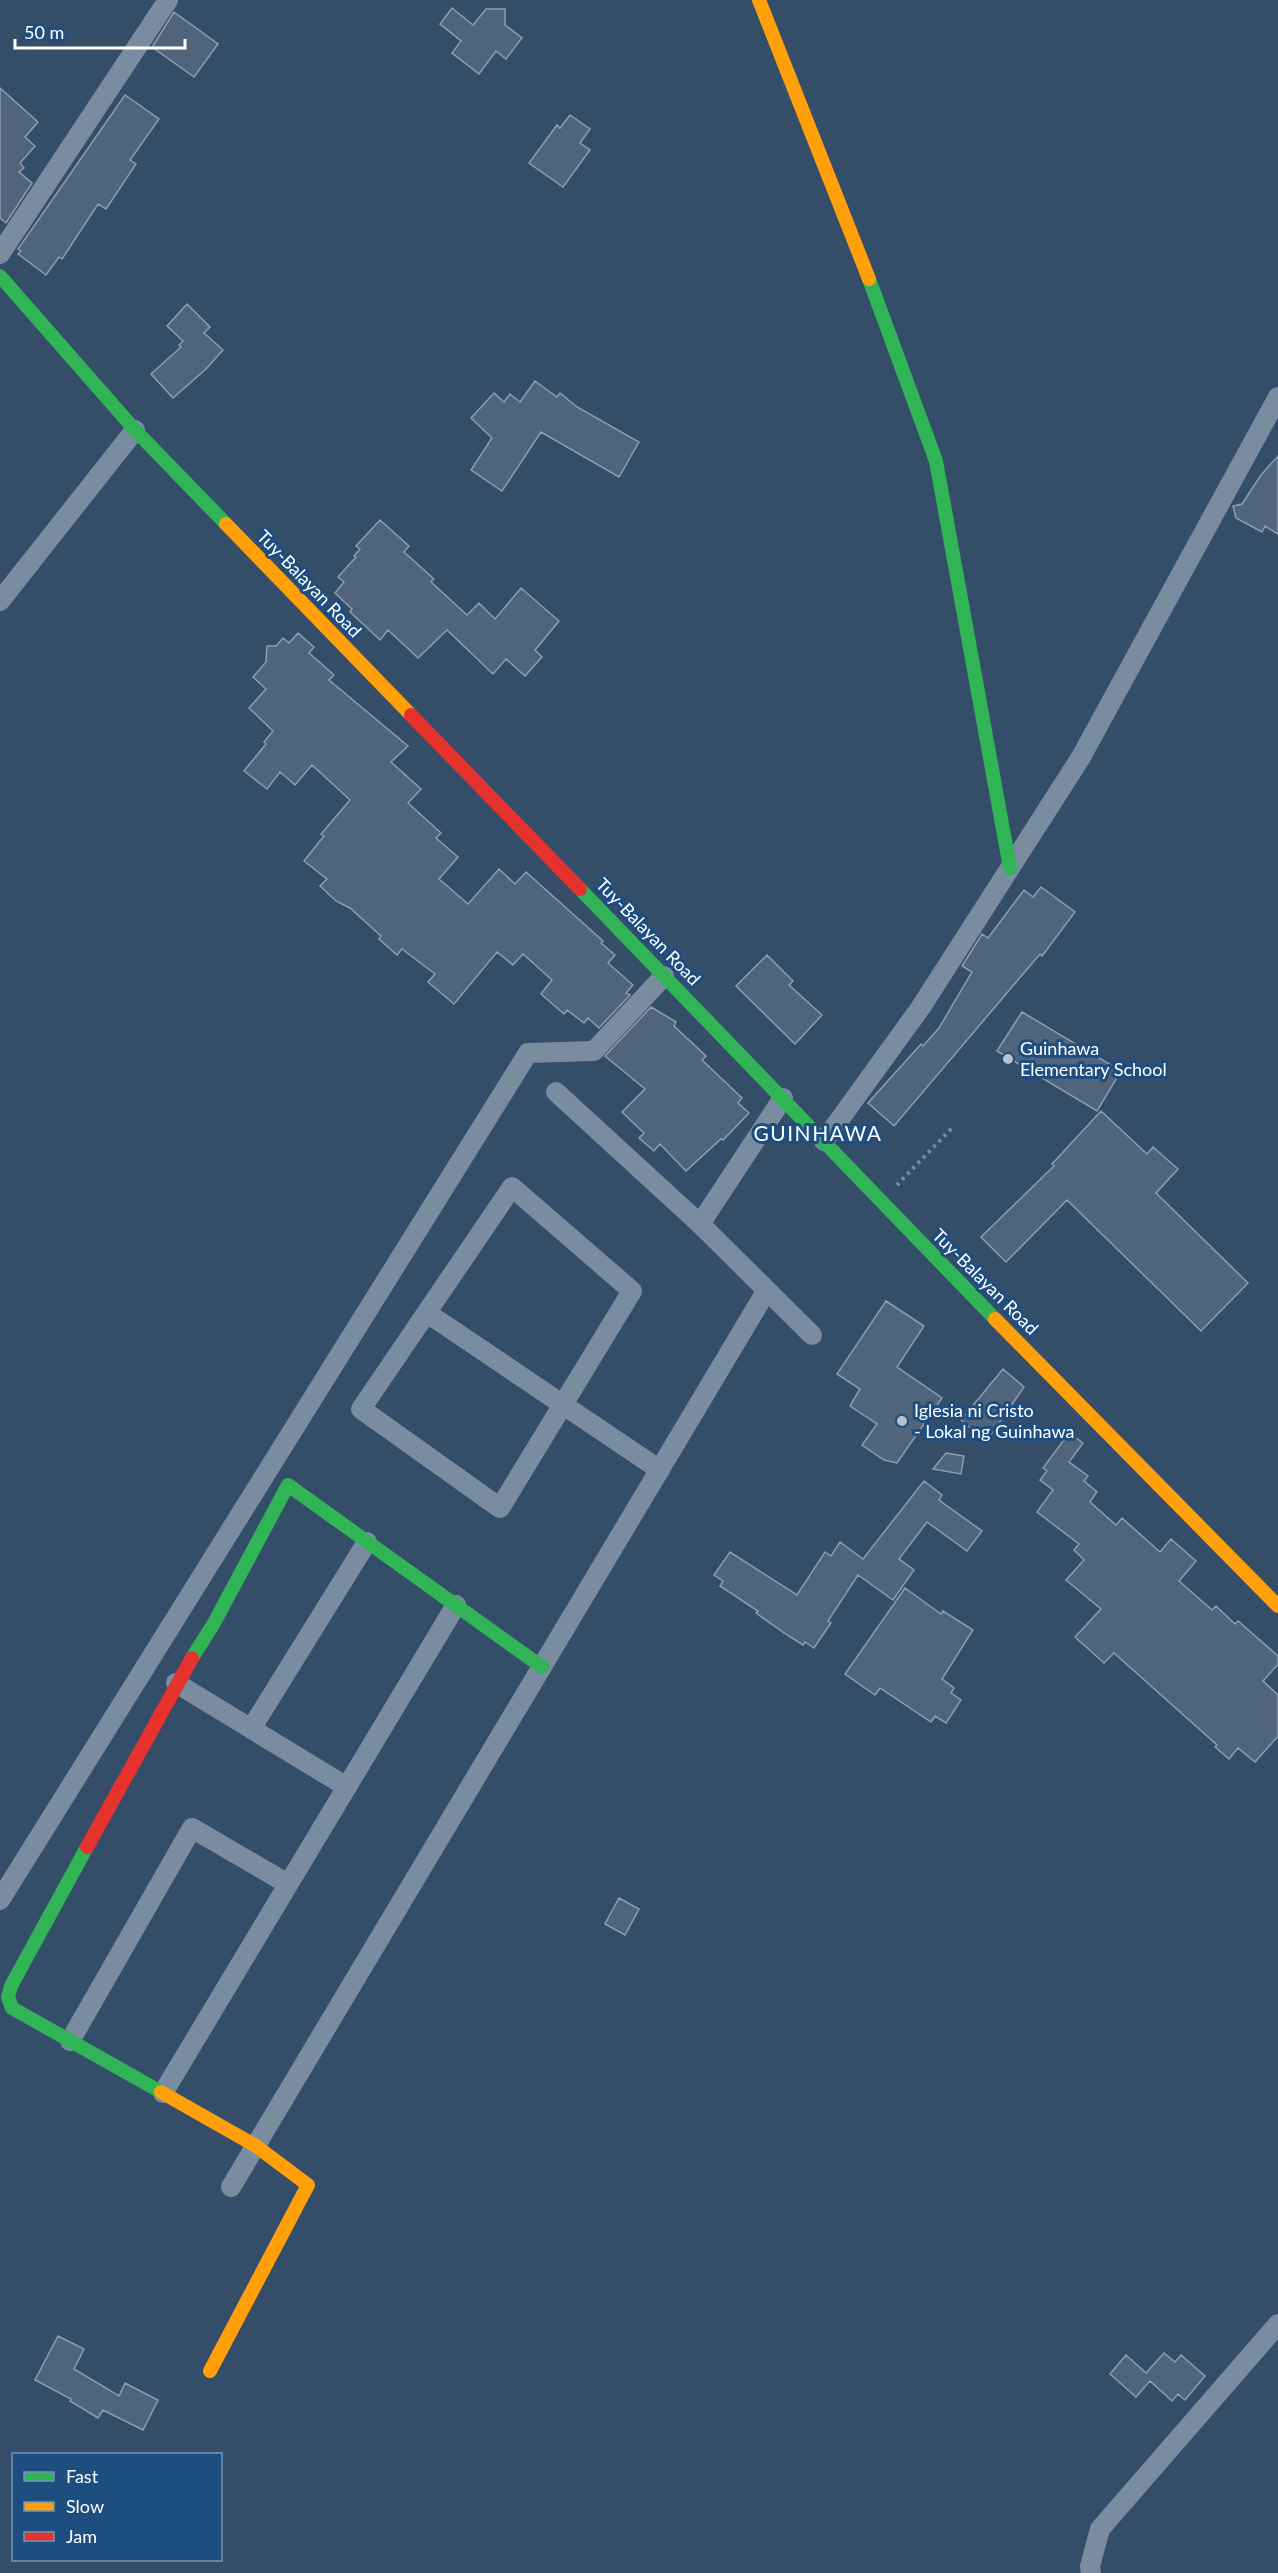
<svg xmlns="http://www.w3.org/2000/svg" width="1278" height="2573" font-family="Lato,sans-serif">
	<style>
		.building { fill: #50657c; stroke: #8d9daf; stroke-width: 1.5 }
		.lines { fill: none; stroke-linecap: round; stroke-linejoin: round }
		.path { stroke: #7a8ca0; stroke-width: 4; stroke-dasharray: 3 4.5; stroke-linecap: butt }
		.street { stroke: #7a8ca0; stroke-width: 20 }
		.fast { stroke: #30b455; stroke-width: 14 }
		.slow { stroke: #ff9f0a; stroke-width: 14 }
		.jam { stroke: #e5322d; stroke-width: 14 }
		.poi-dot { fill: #b8c1cb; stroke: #1e4d80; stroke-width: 2 }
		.labels { text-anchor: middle; stroke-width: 6; stroke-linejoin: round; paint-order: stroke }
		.street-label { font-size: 18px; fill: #fff; stroke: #1e4d80 }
		.poi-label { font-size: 18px; fill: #fff; stroke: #1e4d80; text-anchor: start }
		.quarter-label { font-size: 21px; letter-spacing: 1.5px; fill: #fff; stroke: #1e4d80 }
	</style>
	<rect width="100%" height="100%" fill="#344e6a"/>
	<path class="building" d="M452,8L473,25L486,9H505V25L522,38L506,59L496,51L479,74L452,53L461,41L440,24Z
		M174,12L218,44L194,77L152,47Z
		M0,88L38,122L25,137L35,146L20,163L24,168L19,172L32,183L6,223L0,218Z
		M125,95L159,119L130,160L136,164L106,209L98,204L62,259L59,257L46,275L18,254L21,251L18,249Z
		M570,115L590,129L580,143L590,150L563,187L529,163L557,125L560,128Z
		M187,304L210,327L204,333L223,350L206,369L173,398L151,374L181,347L179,345L183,341L167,326Z
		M535,381L557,397L560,393L577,407L639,442L619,477L541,432L502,491L471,470L492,438L471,418L494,393L504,402L510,394L520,402Z
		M1278,456V534L1265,526L1262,532L1236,518L1233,506L1242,504L1261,475Z
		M380,520L409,546L404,552L434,579L431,582L467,615L479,603L495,619L521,588L559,621L535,650L542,657L525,676L506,659L493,674L447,630L418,658L388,630L380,640L350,612L352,609L335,593L344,582L338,577L356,557L354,556L360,549L356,546Z
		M298,633L314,647L309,653L334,675L329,680L408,746L391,762L421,789L408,803L441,833L436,838L458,857L439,879L468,904L499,869L515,884L526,872L603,941L601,943L615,955L608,963L633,985L626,993L630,995L599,1028L588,1018L584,1023L567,1010L564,1014L541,994L552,980L523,954L513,965L497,952L454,1004L428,982L435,974L402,949L397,955L379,939L381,936L350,908L336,901L320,886L327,879L304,861L324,836L321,834L350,800L312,765L295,785L280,772L267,789L244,771L266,744L264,742L273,731L249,708L266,689L253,677L266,662L267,646H276L283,638L289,643Z
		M1041,887L1075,912L1042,956L1040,954L894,1126L868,1103L921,1044L923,1046L939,1028L972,972L962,966L982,934L988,938L1024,890L1033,897Z
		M767,955L793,981L789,985L822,1015L795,1044L736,986Z
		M651,1007L676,1022L674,1026L706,1056L702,1060L742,1098L738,1103L749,1113L723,1140L721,1139L686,1171L660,1144L654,1151L639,1138L644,1133L622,1112L645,1089L605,1056Z
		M1022,1012L1121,1071L1097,1111L997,1051Z
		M1101,1111L1147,1154L1153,1147L1178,1169L1156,1193L1248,1283L1201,1331L1067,1200L1006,1262L981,1237L1054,1166L1052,1164Z
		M886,1301L924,1326L897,1367L942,1398L897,1463L884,1460L862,1445L877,1424L850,1406L860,1389L837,1374Z
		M1003,1369L1024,1387L986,1442L961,1420Z
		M1069,1433L1083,1443L1069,1462L1088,1476L1084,1481L1097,1492L1090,1502L1116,1525L1122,1518L1160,1552L1171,1539L1196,1561L1179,1581L1212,1610L1216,1606L1235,1624L1238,1621L1278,1656V1664L1263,1681L1278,1695V1736L1255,1762L1238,1748L1229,1759L1215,1747L1217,1745L1114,1653L1104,1663L1075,1637L1101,1609L1066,1580L1084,1560L1074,1550L1079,1544L1037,1512L1053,1490L1040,1480L1047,1471L1043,1468Z
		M946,1453L964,1456L961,1474L933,1469Z
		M924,1481L942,1495L939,1500L982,1531L967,1551L927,1522L899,1559L914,1570L893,1600L858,1575L828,1621L831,1623L814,1648L805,1642L803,1645L784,1633L756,1613L758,1611L720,1586L723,1581L714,1575L730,1552L797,1595L825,1552L831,1556L840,1542L863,1559Z
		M905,1588L941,1614L943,1611L973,1630L942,1679L954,1688L951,1693L961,1700L946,1723L935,1716L931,1722L880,1688L875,1695L845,1674Z
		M619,1898L639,1909L625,1935L605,1924Z
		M58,2336L84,2349L74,2369L119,2396L125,2383L158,2400L143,2430L103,2410L98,2418L70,2401L71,2399L35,2380Z
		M1164,2353L1175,2362L1181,2355L1205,2376L1185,2400L1178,2394L1172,2401L1150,2381L1136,2397L1110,2374L1126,2355L1146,2373Z"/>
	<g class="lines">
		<path class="path" d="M897,1185L952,1128"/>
		<path class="street" d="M0,254L168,0
			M0,601L135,430
			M556,1092L700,1224
			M783,1098L700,1224L812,1335
			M824,1141L921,1007L1081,757L1278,397
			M512,1187L632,1291L500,1508L361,1409Z
			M427,1313L660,1470
			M176,1683L347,1787
			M251,1729L367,1542
			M0,1900L528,1053L594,1051L664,976
			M70,2041L192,1828L288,1884
			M163,2093L456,1605
			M231,2187L767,1290
			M1091,2573L1090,2566L1100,2529L1278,2324"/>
		<path class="fast" d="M0,276L135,430L226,524
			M869,279L936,461L1010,868
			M580,889L995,1319
			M192,1658L214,1623L288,1485L542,1667
			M87,1847L11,1986L8,1997L12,2008L161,2092"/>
		<path class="slow" d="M759,0L869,279
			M226,524L411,715
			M995,1319L1278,1606
			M161,2092L256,2146L308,2185L210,2371"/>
		<path class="jam" d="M411,715L580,889
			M87,1847L192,1658"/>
	</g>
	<g class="poi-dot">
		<circle cx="1008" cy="1059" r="6"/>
		<circle cx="902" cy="1421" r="6"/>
	</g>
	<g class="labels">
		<g class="street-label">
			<text transform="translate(309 584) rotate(46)" y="6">Tuy-Balayan Road</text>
			<text transform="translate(648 932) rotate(46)" y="6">Tuy-Balayan Road</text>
			<text transform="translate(985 1282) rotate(45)" y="6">Tuy-Balayan Road</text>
		</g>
		<g class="poi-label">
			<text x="1020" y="1055">Guinhawa<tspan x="1020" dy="21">Elementary School</tspan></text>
			<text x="914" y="1417">Iglesia ni Cristo<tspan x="914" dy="21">- Lokal ng Guinhawa</tspan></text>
		</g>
		<g class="quarter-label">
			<text x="818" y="1141">GUINHAWA</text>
		</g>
	</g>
	<rect x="12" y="2453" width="210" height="108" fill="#1e4d80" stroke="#7894b3" stroke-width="1.5"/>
	<rect x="24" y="2472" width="30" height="9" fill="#30b455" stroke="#7894b3" stroke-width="1.5"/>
	<text x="66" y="2483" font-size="18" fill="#ffffff">Fast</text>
	<rect x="24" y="2502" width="30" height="9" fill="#ff9f0a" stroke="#7894b3" stroke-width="1.5"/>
	<text x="66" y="2513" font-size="18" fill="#ffffff">Slow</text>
	<rect x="24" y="2532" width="30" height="9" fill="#e5322d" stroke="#7894b3" stroke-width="1.5"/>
	<text x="66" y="2543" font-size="18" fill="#ffffff">Jam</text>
	<path d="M15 39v9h170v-9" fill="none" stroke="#ffffff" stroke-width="3"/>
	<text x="24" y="39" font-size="18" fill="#ffffff" stroke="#1e4d80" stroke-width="4.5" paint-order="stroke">50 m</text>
</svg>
